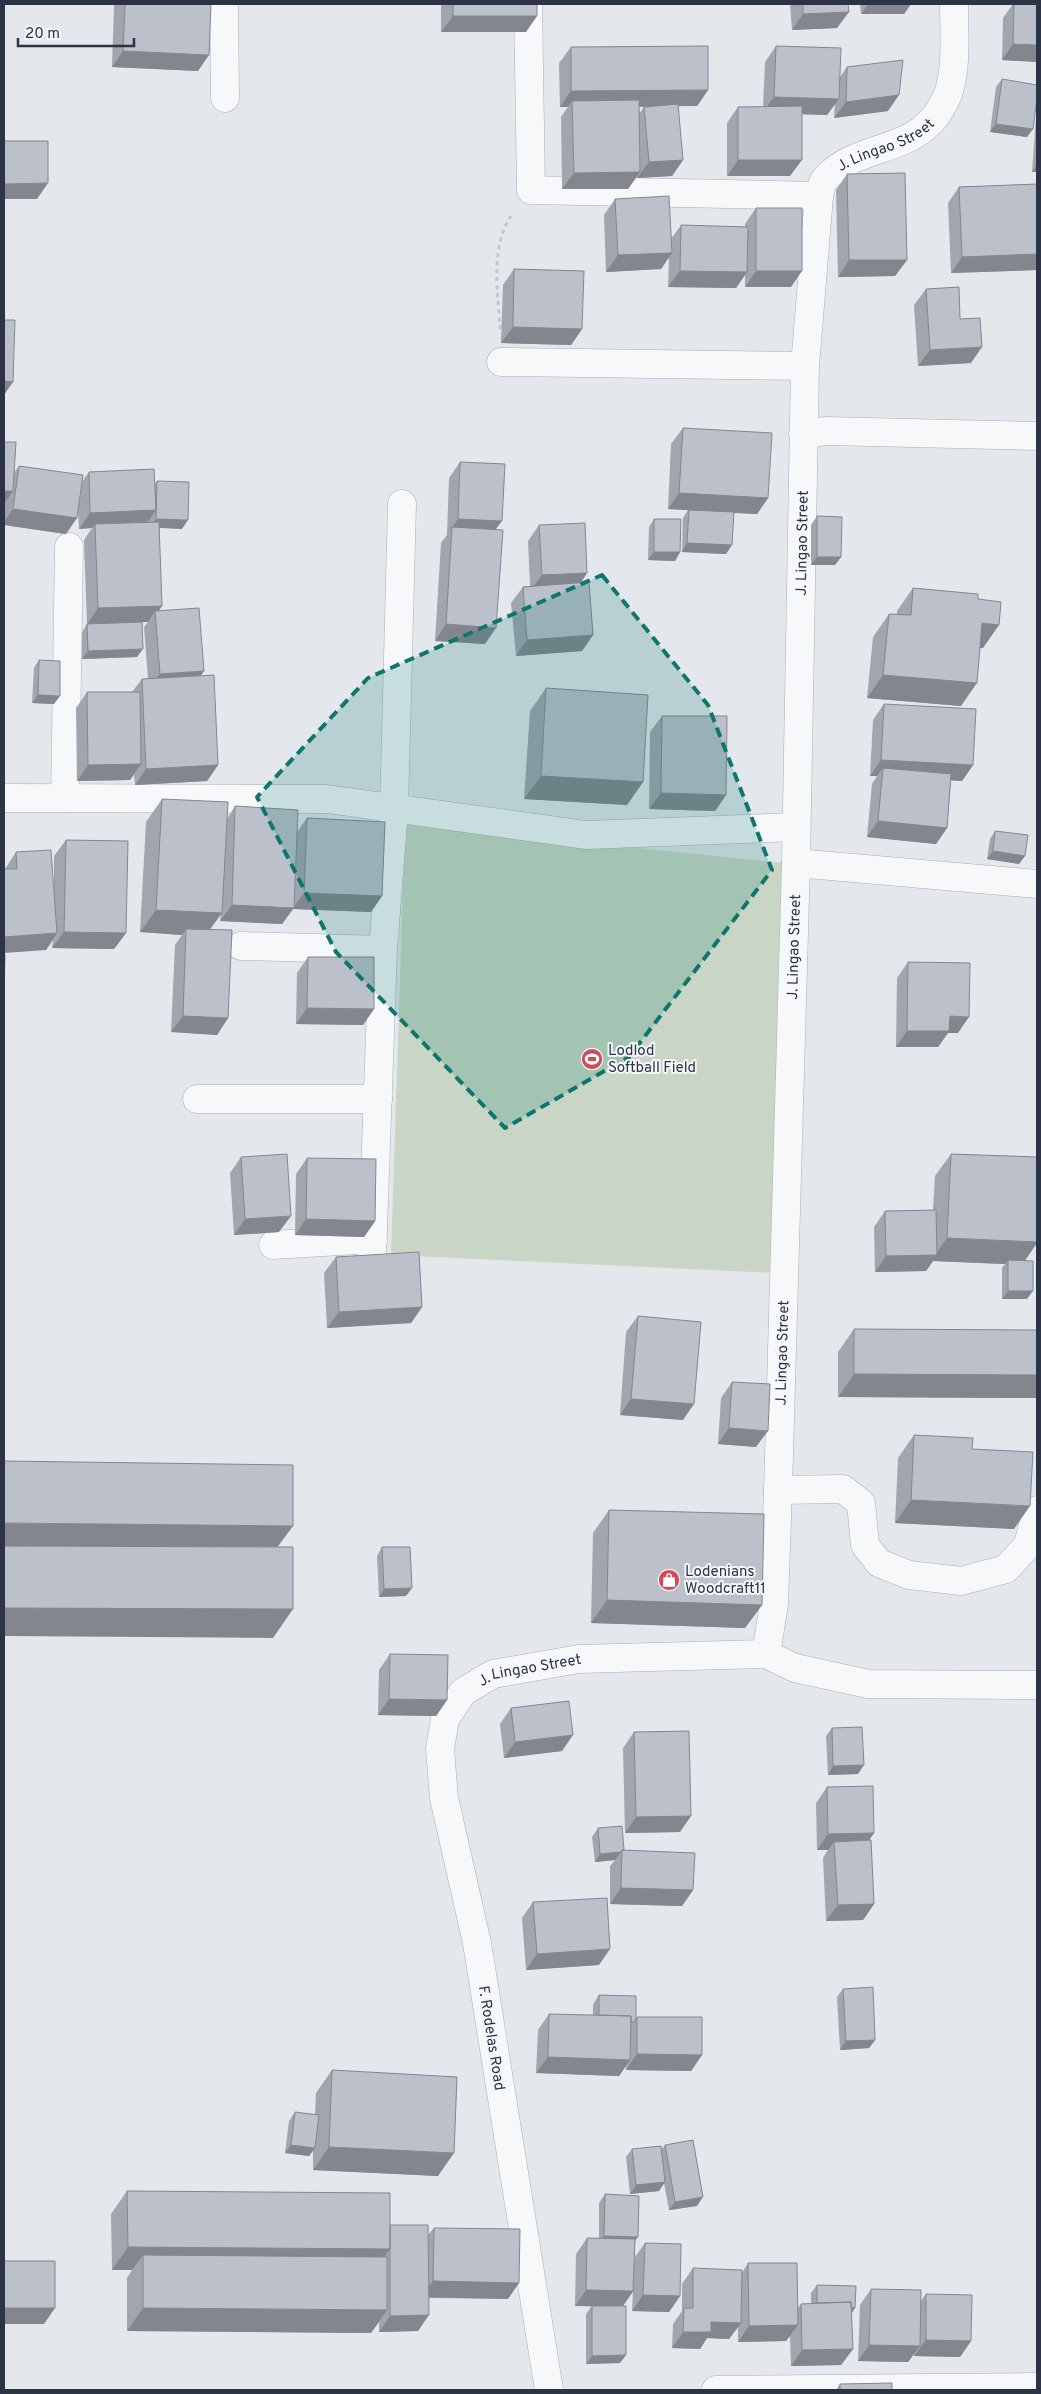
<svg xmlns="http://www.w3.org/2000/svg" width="1041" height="2394" font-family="Overpass,sans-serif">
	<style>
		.green { fill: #c9d6c5 }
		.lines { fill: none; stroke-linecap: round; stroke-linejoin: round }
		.minor-casing { stroke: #a9aeb7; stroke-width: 29 }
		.path { stroke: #c2c5cb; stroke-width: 3; stroke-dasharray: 4 4; stroke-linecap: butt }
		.minor { stroke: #f7f8fa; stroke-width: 28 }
		.wall { fill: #a1a5ae; fill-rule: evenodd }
		.shaded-wall { fill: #83868d }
		.building { fill: #bbc0ca; stroke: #83868d }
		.marked { fill: #0f766e; fill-opacity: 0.2; stroke: #0f766e; stroke-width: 4; stroke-dasharray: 10 6; stroke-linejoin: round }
		.labels { text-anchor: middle; stroke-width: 4; stroke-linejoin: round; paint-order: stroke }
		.street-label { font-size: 15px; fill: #2b3445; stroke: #f4f6f9 }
		.poi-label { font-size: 15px; fill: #2b3445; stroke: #f4f6f9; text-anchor: start }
	</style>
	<rect width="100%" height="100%" fill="#e4e7ec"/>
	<path class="green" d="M405,824L794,864L776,1273L391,1255Z"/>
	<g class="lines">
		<g class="minor-casing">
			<g id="minor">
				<path d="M224,4L225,98"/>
				<path d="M528,4L531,190L819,196"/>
				<path d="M501,362L805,366"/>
				<path d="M803,434L826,431L1037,436"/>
				<path d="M4,798L327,799L586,835L795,827"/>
				<path d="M65,798L69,547"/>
				<path d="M796,863L1037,884"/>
				<path d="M241,946L383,950"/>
				<path d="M197,1099H378"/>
				<path d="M273,1245L373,1239"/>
				<path d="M372,1257L383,950L394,810L402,504"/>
				<path d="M778,1490L843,1489L861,1503L865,1545L879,1563L909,1575L961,1581L1006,1569L1028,1545L1037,1510"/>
				<path id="s1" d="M766,1654L774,1604L778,1490L796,863L805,366L819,196C820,191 822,182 826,178C858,143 915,154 941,108C943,103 948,97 949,91C957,63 954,33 954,4"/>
				<path id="s2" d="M549,2390L477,1943L444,1798L440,1749L445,1719L463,1692L493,1674L579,1659L766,1654L795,1668L868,1684L1037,1685"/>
				<path d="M716,2390L1036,2387"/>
			</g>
		</g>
		<path class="path" d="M500,329C498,293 490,247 511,216"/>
		<use href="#minor" class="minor"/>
	</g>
	<path class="wall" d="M114,4H211L198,71L112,67Z
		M441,4H537L526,32H441Z
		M790,4H848L837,28L792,30Z
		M860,4H911L904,14H861Z
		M1013,4H1037V62L1002,60L1003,18Z
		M776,46L840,77L847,67L888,111L834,118L835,104L827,115L802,114L790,176H727V123L738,107H763L765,62Z
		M571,47L708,90L697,106H678L683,160L672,176L637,178V176L628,189H562L561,117L568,107H560L559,63ZM639,107H651H644L639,114Z
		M1002,79L1027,137L990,132L996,87Z
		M1037,103V172H1032Z
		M847,174L907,260L895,276L838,277L836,190Z
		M1037,184V270L951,273L948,203L959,187Z
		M615,199L671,239L681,225L745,227V224L756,208L791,287H745V275L736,288L668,287L669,257L661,269L606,272L604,215Z
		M514,269L582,329L571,345L501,343L503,285Z
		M926,289L960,319L971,363L918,366L914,305Z
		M683,428L768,498L757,514L734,513L726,554L682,552L683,518L688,510L668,509L671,444Z
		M4,442L14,473L19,466L82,482L89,472L155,484L157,481L182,529L160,528L159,611L204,671L200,676L218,765L207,781L135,785L134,774L130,780L77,781L76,708L87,692H132L142,679H148L144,627L148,622H142L137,657L82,659V632L87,624L84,540L92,528L79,529L78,507L66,534L4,525V511L5,502L4,504Z
		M460,462L495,530L485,644L435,641L441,543L447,535L449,478Z
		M817,516L841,557L835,565H811V525Z
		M654,519L680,552L675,561L648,560L649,527Z
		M539,525L587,573L581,583L593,635L582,651L516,656L511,603L523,587L530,586L528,541Z
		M913,588L978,599L983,648H980L961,706L867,698L873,637L889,614H897V611Z
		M39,660L54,704L32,703L34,668Z
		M546,688L643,782L627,805L524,799L530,711Z
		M884,704L973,765L962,781L951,780L947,828L936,844L867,837L872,784L877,776H870L873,720Z
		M662,716L726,795L715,811L649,809L650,732Z
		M162,799L227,819L235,806L297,832L307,818L382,896L371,912L293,909L282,924L220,921L221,914L210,929L228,1018L217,1035L171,1032L175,945L182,935L140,932L146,822Z
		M995,831L1019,864L987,859L990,839Z
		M66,840L126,933L114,949L52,948L53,940L46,950L5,869L16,852L54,889V856Z
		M308,957L374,1009L363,1025L296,1024L297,973Z
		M908,962L958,1033H948L938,1047H896L897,978Z
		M951,1154L1037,1157V1243L1025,1260L1027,1299H1002V1268L1005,1264L933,1261L926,1271L875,1272L874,1227L885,1211L933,1210L935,1176Z
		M241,1157L279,1232L234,1235L230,1173Z
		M307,1158L375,1221L364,1237L295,1235L296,1174Z
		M336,1257L422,1307L411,1323L327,1328L324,1273Z
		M638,1316L683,1420L620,1415L626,1332Z
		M854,1329L1037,1330V1398L838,1397V1352Z
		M732,1382L756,1447L718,1444L721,1398Z
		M914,1435L972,1449L1014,1529L895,1523L898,1458Z
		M609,1510L762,1605L745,1628L591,1623L593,1533Z
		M382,1547L406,1596L379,1597L377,1556Z
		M390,1654L447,1700L436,1716L378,1715L379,1670Z
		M511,1708L562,1751L504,1758L500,1724Z
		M832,1728L858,1774L828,1775L826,1736Z
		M634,1732L680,1832L625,1833L623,1748Z
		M827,1787L874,1833L869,1840L874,1904L863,1920L826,1921L823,1858L828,1850H817L816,1803Z
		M598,1828L624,1850L693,1890L682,1906L610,1904V1866L615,1860L595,1862L592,1837Z
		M533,1902L599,1965L526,1970L522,1918Z
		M843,1989L875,2040L869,2048L840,2050L837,1997Z
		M599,1995L636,2019L637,2017L702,2055L691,2071L626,2070V2066L619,2076L536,2073L538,2030L549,2014L593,2015V2004Z
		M332,2070L438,2176L313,2170V2150L309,2156L285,2153L289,2121L295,2112L315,2115L316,2093Z
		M665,2145L697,2206L669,2210L664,2183L659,2191L630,2194L626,2157L632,2149L661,2150Z
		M127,2191L390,2225L428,2235L434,2228L508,2299L429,2298L418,2331L379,2332V2322L371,2333L127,2331V2278L132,2270H112L111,2214Z
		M605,2194L635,2241V2257L645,2243L680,2296L669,2312L632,2311L633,2292L623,2306L620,2363L586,2364V2314L592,2306H575L576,2254L587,2238H599V2203Z
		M748,2263L798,2308L801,2304H811V2293L817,2285L855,2308L851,2313L853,2349L841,2365L791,2366L790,2336L786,2341L738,2342V2327L729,2339L707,2338L700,2349L672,2348L673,2324L682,2311V2284L693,2268L742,2273Z
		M871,2289L920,2302L926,2294L971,2341L960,2357L914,2356V2354L908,2362L858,2361L860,2305Z
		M840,2384L892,2390H836Z"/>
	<path class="shaded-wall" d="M868,4H911L904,14H861Z
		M849,12L837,28L792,30L803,14Z
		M453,16H537L526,32H441Z
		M1013,44L1037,45V62L1002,60Z
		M123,51L209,55L198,71L112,67Z
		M708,90L697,106L572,107V101L568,107H560L571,91Z
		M899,95L888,111L834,118L846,102Z
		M774,97L839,99L827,115L762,113Z
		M996,124L1033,129L1027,137L990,132Z
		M683,160L672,176L637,178L649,162Z
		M738,160H802L790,176H727Z
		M1037,165V172H1032Z
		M640,172L628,189H562L574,173Z
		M48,183L37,199H4V184Z
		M672,253L661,269L606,272L618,255Z
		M1037,254V270L951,273L962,257Z
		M849,260H907L895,276L838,277Z
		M680,271L747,272L736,288L668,287Z
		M756,271H802L791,287H745Z
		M513,327L582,329L571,345L501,343Z
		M982,347L971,363L918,366L930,350Z
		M4,381L13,382L4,395Z
		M4,491H13L4,504Z
		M679,493L768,498L757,514L668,509Z
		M13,509L77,518L66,534L4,525V522Z
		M156,510L145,526L95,524L92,528L79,529L90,513Z
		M156,519L188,520L182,529L150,527Z
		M458,519L502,521L490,537L452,527L447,535Z
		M687,543L732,545L726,554L682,552Z
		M654,552H680L675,561L648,560Z
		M817,557H841L835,565H811Z
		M587,573L576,589L530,591L542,575Z
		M162,606L156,615L155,611L148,622L87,624L98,608Z
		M982,623L999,625L983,648L966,646Z
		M446,624L496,628L485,644L435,641Z
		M593,635L582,651L516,656L527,640Z
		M143,649L137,657L82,659L88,651Z
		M204,671L193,687L149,690L160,674Z
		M883,675L977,683L961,706L867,698Z
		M38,695L60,696L54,704L32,703Z
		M881,760L973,765L962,781L882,777L883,768L877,776H870Z
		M141,764L130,780L77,781L88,765Z
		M218,765L207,781L135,785L146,769Z
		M541,776L643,782L627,805L524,799Z
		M661,793L726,795L715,811L649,809Z
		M878,821L947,828L936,844L867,837Z
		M993,851L1025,856L1019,864L987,859Z
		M304,893L382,896L371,912L293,909L282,924L220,921L232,905L293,908Z
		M156,910L222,913L205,936L186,929L182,935L140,932Z
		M64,932L126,933L114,949L52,948Z
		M57,933L46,950L4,953V937Z
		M307,1008L374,1009L363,1025L296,1024Z
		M183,1016L228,1018L217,1035L171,1032Z
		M950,1016L969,1017L958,1033H948L938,1047H896L907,1031Z
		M291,1216L279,1232L234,1235L245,1219Z
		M306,1219L375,1221L364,1237L295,1235Z
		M947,1238L1037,1242V1243L1022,1265L1008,1260L1005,1264L933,1261L926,1271L875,1272L886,1256L935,1255Z
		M1008,1291H1033L1027,1299H1002Z
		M422,1307L411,1323L327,1328L339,1312Z
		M854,1374L1037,1375V1398L838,1397Z
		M631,1399L694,1404L683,1420L620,1415Z
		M729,1428L768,1431L756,1447L718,1444Z
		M911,1500L1030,1506L1014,1529L895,1523Z
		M4,1523L293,1526L276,1549L4,1546Z
		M412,1588L406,1596L379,1597L384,1589Z
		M607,1600L762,1605L745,1628L591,1623Z
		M4,1608L293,1609L273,1638L4,1636Z
		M389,1699L447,1700L436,1716L378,1715Z
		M573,1735L562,1751L504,1758L515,1742Z
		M864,1765L858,1774L828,1775L833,1766Z
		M691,1816L680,1832L625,1833L636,1817Z
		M874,1833L863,1849L834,1842L828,1850H817L828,1834Z
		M621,1852L615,1860L595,1862L600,1854Z
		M621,1888L693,1890L682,1906L610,1904Z
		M874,1904L863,1920L826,1921L838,1905Z
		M610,1949L599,1965L526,1970L537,1954Z
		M875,2040L869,2048L840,2050L846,2041Z
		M637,2054L702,2055L691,2071L626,2070Z
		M548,2057L630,2060L619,2076L536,2073Z
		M291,2145L315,2148L309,2156L285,2153Z
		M329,2147L454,2153L438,2176L313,2170Z
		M665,2182L659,2191L630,2194L636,2185Z
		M703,2197L697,2206L669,2210L675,2202Z
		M604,2236L638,2237L632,2245L598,2244Z
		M128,2247L390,2249L374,2272L143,2255L132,2270H112Z
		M433,2281L519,2283L508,2299L421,2297Z
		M586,2290L633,2291L622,2307L575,2306Z
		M643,2295L680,2296L669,2312L632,2311Z
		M817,2307L855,2308L850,2316Z
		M4,2308H55L44,2324H4Z
		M143,2308L387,2310L371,2333L127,2331Z
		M429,2315L418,2331L379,2332L390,2316Z
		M711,2322L741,2323L729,2339L707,2338L700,2349L672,2348L683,2332Z
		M798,2325L786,2341L738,2342L749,2326Z
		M926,2340L971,2341L960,2357L914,2356Z
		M869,2345L920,2346L908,2362L858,2361Z
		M853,2349L841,2365L791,2366L802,2350Z
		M626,2355L620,2363L586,2364L592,2356Z"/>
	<path class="building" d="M125,4H211L209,55L123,51Z
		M453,4H537V16H453Z
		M803,4H848L849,12L803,14Z
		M1014,4H1037V45L1013,44Z
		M708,46V90L571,91V47Z
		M776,46L841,48L839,99L774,97Z
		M903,60L899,95L846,102L847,67Z
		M1002,79L1037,85V98L1033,129L996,124Z
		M639,100L640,172L574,173L572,101Z
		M678,104L683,160L649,162L644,107Z
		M802,106V160H738V107Z
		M4,141H48V183L4,184Z
		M905,173L907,260H849L847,174Z
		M1037,184V254L962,257L959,187Z
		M669,196L672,253L618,255L615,199Z
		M756,208H802V271H756Z
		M681,225L748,227L747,272L680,271Z
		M514,269L584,271L582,329L513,327Z
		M959,287L960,319L980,318L982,347L930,350L926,289Z
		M4,320H15L13,382L4,381Z
		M683,428L772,433L768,498L679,493Z
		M4,442H16L13,491H4Z
		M460,462L505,464L502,521L458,519Z
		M19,466L83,475L77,518L13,509Z
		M154,469L156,510L90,513L89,472Z
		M157,481L189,482L188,520L156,519Z
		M689,510L734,512L732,545L687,543Z
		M817,516L842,517L841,557H817Z
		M654,519H681L680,552H654Z
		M159,522L162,606L98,608L95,524Z
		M585,523L587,573L542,575L539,525Z
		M452,527L503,530L496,628L446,624Z
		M589,582L593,635L527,640L523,587Z
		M913,588L978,594V599L1001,602L999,625L982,623L977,683L883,675L889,614L911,615Z
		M199,608L204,671L160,674L155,611Z
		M142,622L143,649L88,651L87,624Z
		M39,660L60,661V696L38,695Z
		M214,675L218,765L146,769L142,679Z
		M546,688L648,695L643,782L541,776Z
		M87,692H140L141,764L88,765Z
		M884,704L976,709L973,765L881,760Z
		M662,716H727L726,795L661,793Z
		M883,768L951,774L947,828L878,821Z
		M162,799L228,802L222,913L156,910Z
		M235,806L298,810L294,908L232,905Z
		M307,818L385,822L382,896L304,893Z
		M995,831L1028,835L1025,856L993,851Z
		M66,840L128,841L126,933L64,932Z
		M51,850L57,933L4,937V869H17L16,852Z
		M186,929L232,930L228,1018L183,1016Z
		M4,955H5L4,989Z
		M308,957H374V1009L307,1008Z
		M908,962L970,963L969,1017L950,1016L949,1031H907Z
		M287,1154L291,1216L245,1219L241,1157Z
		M951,1154L1037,1157V1242L947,1238Z
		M307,1158L376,1159L375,1221L306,1219Z
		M936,1210L937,1255L886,1256L885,1211Z
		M419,1252L422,1307L339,1312L336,1257Z
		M1008,1260L1033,1261V1291H1008Z
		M638,1316L701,1322L694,1404L631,1399Z
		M854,1329L1037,1330V1375L854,1374Z
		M732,1382L770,1384L768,1431L729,1428Z
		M914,1435L973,1438L972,1449L1033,1452L1030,1506L911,1500Z
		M4,1461L293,1465V1526L4,1523Z
		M609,1510L764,1514L762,1605L607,1600Z
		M4,1546L293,1547V1609L4,1608Z
		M382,1547H410L412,1588L384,1589Z
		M390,1654L448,1655L447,1700L389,1699Z
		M569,1701L573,1735L515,1742L511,1708Z
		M862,1727L864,1765L833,1766L832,1728Z
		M689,1731L691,1816L636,1817L634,1732Z
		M873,1786L874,1833L828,1834L827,1787Z
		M622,1826L624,1850H622L621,1852L600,1854L598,1828Z
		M871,1840L874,1904L838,1905L834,1842Z
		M622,1850L695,1853L693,1890L621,1888Z
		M607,1898L610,1949L537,1954L533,1902Z
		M873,1987L875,2040L846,2041L843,1989Z
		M599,1995L636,1996V2019L634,2022H631V2016L599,2015Z
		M549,2014L631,2016L630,2060L548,2057Z
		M637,2017H702V2055L637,2054Z
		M332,2070L457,2077L454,2153L329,2147Z
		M295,2112L319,2115L315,2148L291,2145Z
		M693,2140L703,2197L675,2202L665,2145Z
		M661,2146L665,2182L636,2185L632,2149Z
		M127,2191L390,2193V2249L128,2247Z
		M605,2194L639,2196L638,2237L604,2236Z
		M390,2225H428L429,2315L390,2316Z
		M434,2228L520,2229L519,2283L433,2281Z
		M587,2238L635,2239L633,2291L586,2290Z
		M645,2243L681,2244L680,2296L643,2295Z
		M143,2255L387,2257V2310L143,2308Z
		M4,2261H55V2308H4Z
		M748,2263H797L798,2325L749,2326Z
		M693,2268L742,2270L741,2323L711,2322V2332H683L684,2308H693Z
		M817,2285L856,2286L855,2308L851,2307V2302L817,2303Z
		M871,2289L921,2290L920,2346L869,2345Z
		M926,2294L972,2295L971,2341L926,2340Z
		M851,2302L853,2349L802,2350L801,2304Z
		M592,2306H626V2355L592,2356Z
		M892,2383V2390H840V2384Z"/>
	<path class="marked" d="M602,575L708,705L772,870L629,1057L505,1128L336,952L257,797L368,678Z"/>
	<defs>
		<g id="stadium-disc" transform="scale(1.125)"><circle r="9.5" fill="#d1495b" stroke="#f4f6f9"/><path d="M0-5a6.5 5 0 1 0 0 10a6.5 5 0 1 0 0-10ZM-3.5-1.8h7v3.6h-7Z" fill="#fff"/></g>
		<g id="shop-disc" transform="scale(1.125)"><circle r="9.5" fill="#d1495b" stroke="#f4f6f9"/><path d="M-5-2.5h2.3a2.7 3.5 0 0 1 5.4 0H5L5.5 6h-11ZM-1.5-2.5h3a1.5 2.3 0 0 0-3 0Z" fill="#fff"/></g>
	</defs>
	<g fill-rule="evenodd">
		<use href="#stadium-disc" x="592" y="1059"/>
		<use href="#shop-disc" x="669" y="1580"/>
	</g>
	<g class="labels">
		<g class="street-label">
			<text dy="5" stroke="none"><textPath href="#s1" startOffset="1548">J. Lingao Street</textPath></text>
			<text dy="5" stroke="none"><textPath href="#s1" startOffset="1112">J. Lingao Street</textPath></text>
			<text dy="5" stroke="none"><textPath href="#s1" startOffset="708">J. Lingao Street</textPath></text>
			<text dy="5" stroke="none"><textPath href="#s1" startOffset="302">J. Lingao Street</textPath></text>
			<text dy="5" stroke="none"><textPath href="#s2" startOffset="785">J. Lingao Street</textPath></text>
			<text transform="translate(492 2038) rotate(81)" y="5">F. Rodelas Road</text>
		</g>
		<g class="poi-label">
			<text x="608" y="1055">Lodlod<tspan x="608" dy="17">Softball Field</tspan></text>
			<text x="685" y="1576">Lodenians<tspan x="685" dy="17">Woodcraft11</tspan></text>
		</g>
	</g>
	<rect width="1041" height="2394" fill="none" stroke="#2b3445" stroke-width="10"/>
	<path d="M18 38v8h116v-8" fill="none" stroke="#2b3445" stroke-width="2.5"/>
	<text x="25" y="38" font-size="15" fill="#2b3445" stroke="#f4f6f9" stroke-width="4" paint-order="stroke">20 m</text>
</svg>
